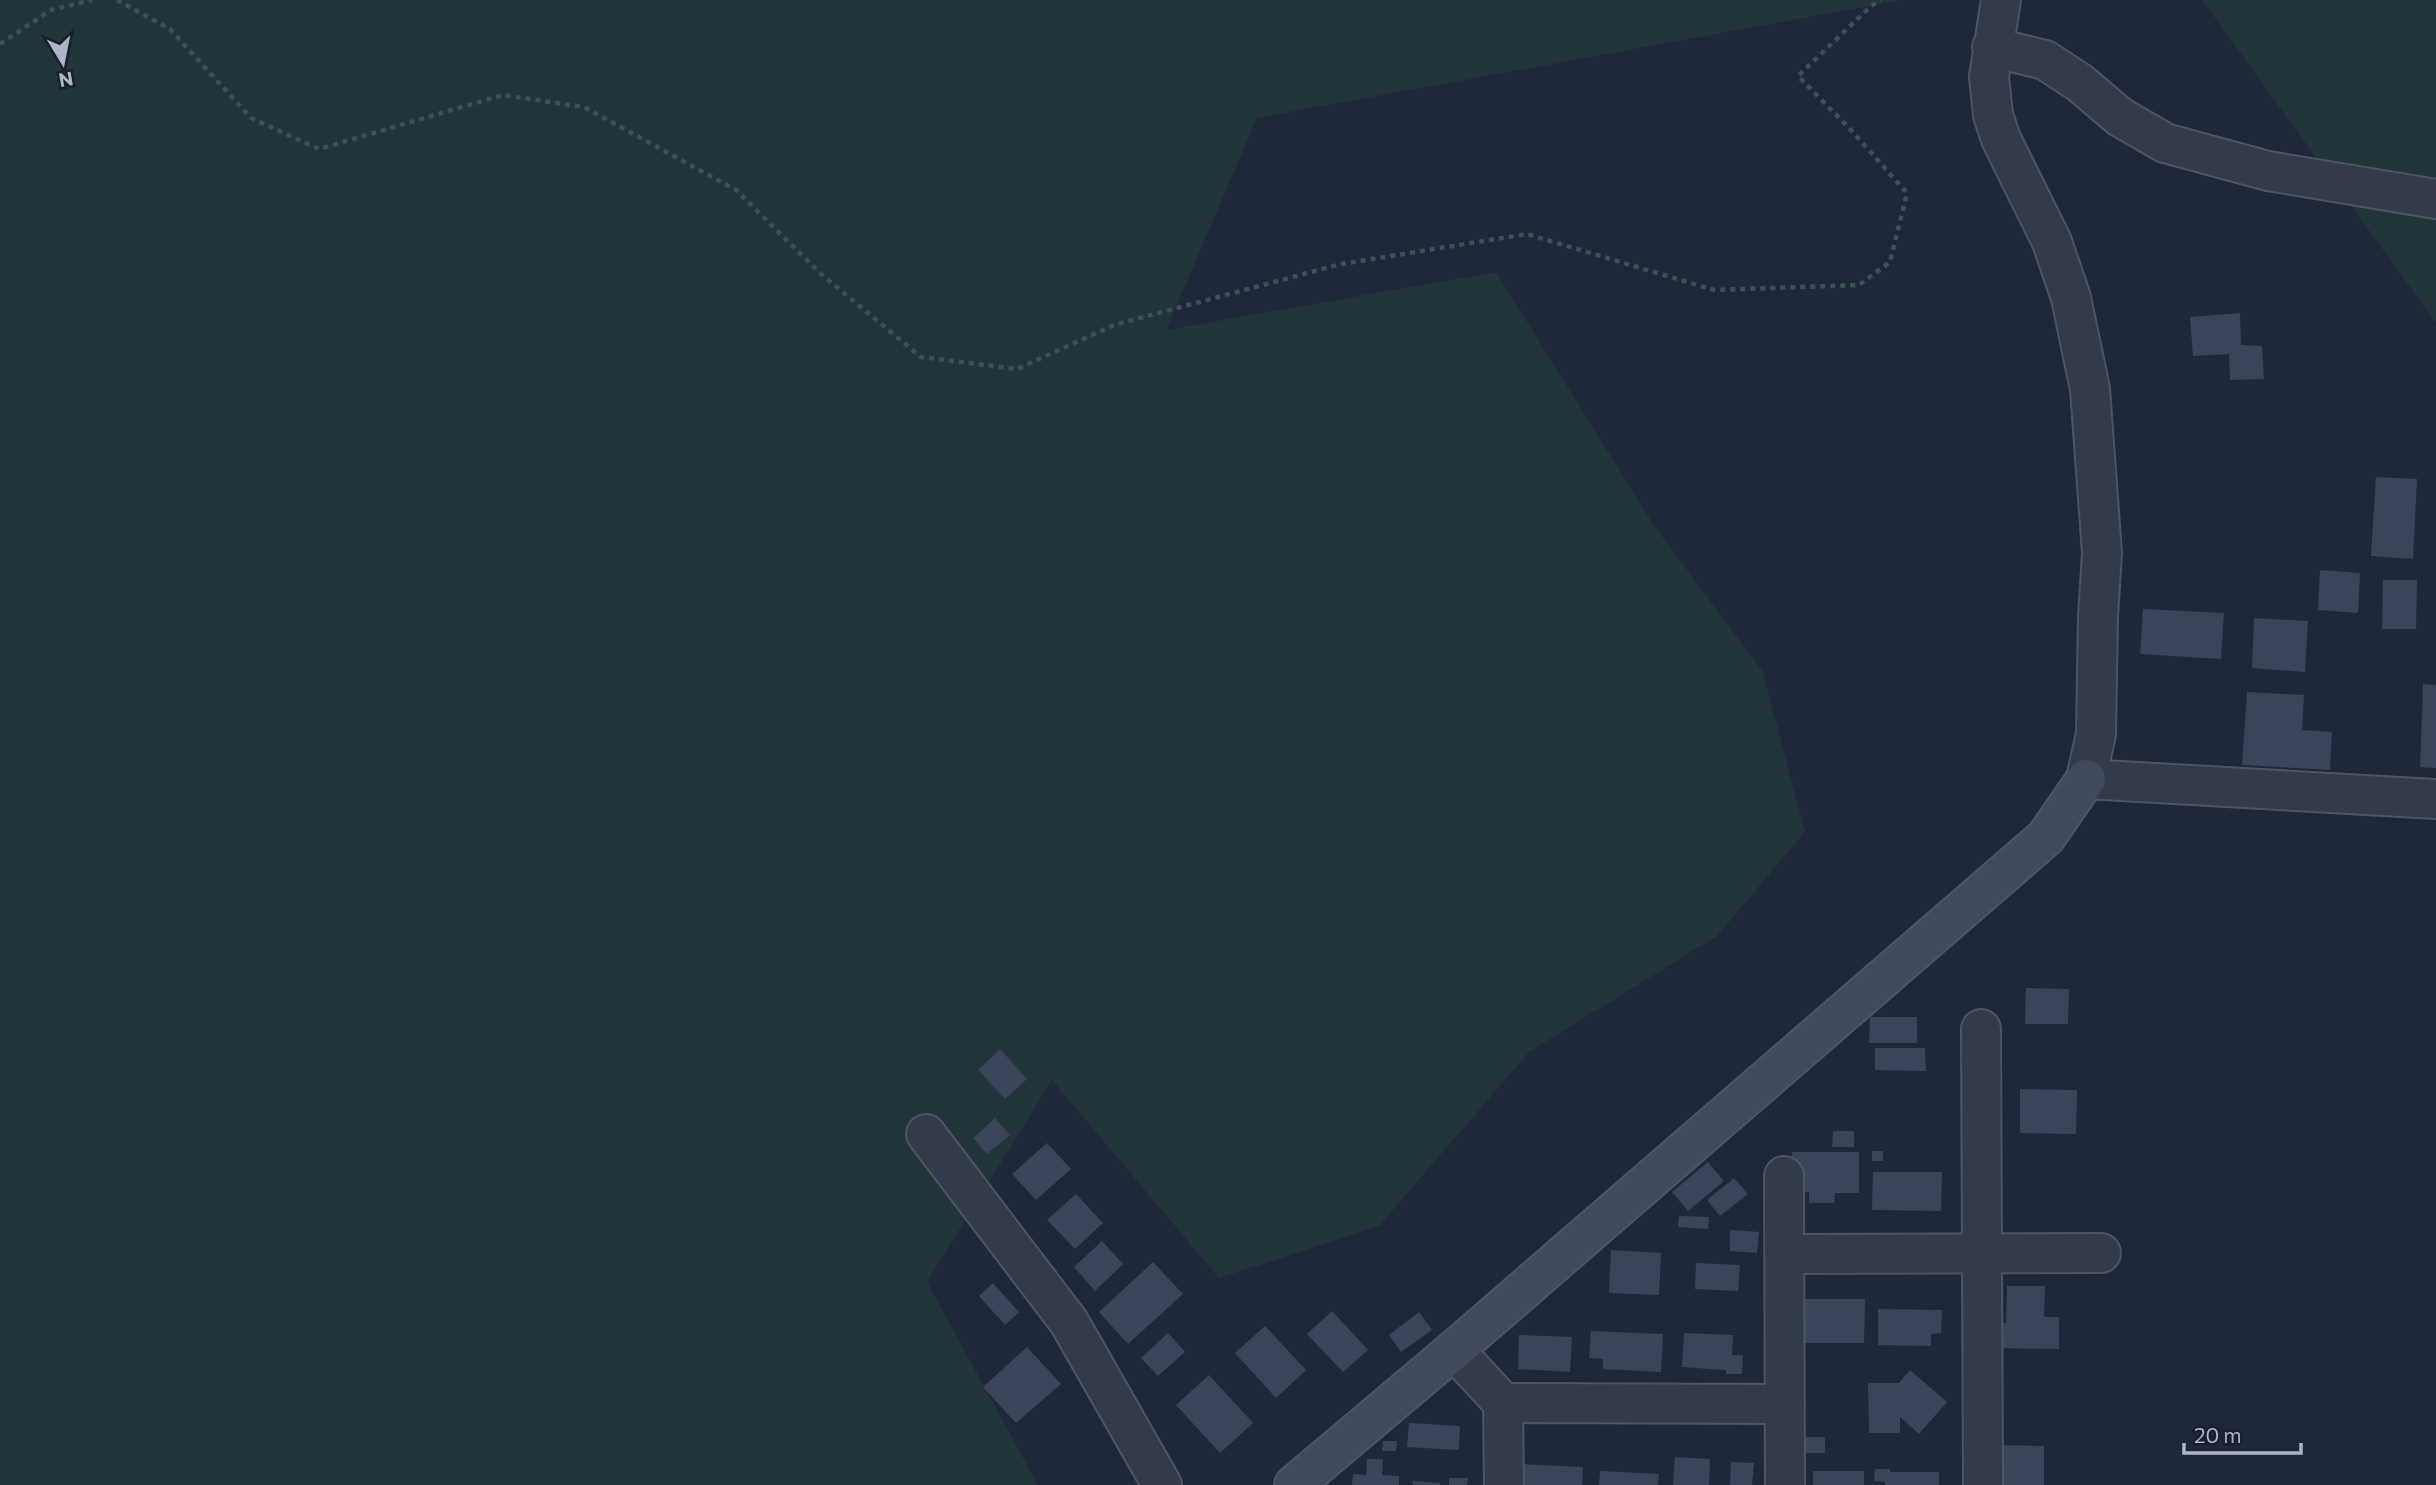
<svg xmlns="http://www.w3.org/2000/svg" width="2436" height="1485" font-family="Commissioner,sans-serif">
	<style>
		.green { fill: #21353b }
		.building { fill: #3b455a }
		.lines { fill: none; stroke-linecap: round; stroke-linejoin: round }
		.street-casing { stroke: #4d5565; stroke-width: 42 }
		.secondary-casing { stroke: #4d5565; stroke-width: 42 }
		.path { stroke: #3c5155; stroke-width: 4.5; stroke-dasharray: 5 5; stroke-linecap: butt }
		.street { stroke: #333a4a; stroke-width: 38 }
		.secondary { stroke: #41495d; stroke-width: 38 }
	</style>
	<rect width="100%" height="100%" fill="#1f283a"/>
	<path class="green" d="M0,0H1902L1257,118L1166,330L1496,272L1653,524L1763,672L1805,832L1717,936L1529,1052L1379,1226L1219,1278L1052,1080L927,1282L1038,1485H0Z
		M2202,0H2436V323Z"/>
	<path class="building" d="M2240,313L2241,345L2262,346L2264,379L2230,380L2229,354L2193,356L2190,317Z
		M2376,477L2417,479L2413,559L2371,556Z
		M2320,570L2360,573L2358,613L2318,610Z
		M2383,580H2417L2416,629H2382Z
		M2143,609L2224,613L2221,659L2140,654Z
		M2254,618L2308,621L2305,672L2252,668Z
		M2423,684L2436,685V768L2420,767Z
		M2247,692L2304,695L2302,730L2332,732L2330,770L2242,765Z
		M2026,988L2069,989L2068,1024H2025Z
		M1870,1017H1917V1043H1869Z
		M1875,1048H1925L1926,1071L1875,1070Z
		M1000,1049L1027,1079L1005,1099L978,1070Z
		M2020,1089L2077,1090L2076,1134L2020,1133Z
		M995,1118L1010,1135L987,1154L973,1138Z
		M1833,1131H1854V1147H1832Z
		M1047,1143L1071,1169L1036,1200L1012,1174Z
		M1872,1151H1883V1161H1872Z
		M1792,1152H1859V1193H1835L1834,1203H1809V1192H1791Z
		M1708,1162L1724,1181L1688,1211L1672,1192Z
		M1873,1172H1942L1941,1211L1872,1210Z
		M1734,1178L1748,1194L1720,1216L1707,1200Z
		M1076,1194L1103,1223L1075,1249L1047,1220Z
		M1679,1216L1709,1217L1708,1229L1678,1227Z
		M1730,1230L1759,1232L1757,1253L1730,1251Z
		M1102,1241L1123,1264L1095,1291L1074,1267Z
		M1611,1250L1661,1253L1659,1295L1609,1293Z
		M1153,1262L1183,1294L1128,1344L1099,1312Z
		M1696,1263L1740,1265L1738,1291L1695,1289Z
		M993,1283L1019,1312L1005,1325L979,1296Z
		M2007,1286H2045L2044,1317H2059V1349L1991,1348L1992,1323H2006Z
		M1803,1299H1865L1864,1343H1803Z
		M1878,1309L1942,1310L1941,1333L1931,1334V1346L1878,1345Z
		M1332,1311L1368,1350L1343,1372L1307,1334Z
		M1419,1312L1432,1330L1401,1352L1389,1335Z
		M1265,1326L1306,1370L1276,1398L1235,1353Z
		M1591,1331L1663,1334L1661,1372L1603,1369V1359L1589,1358Z
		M1168,1333L1185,1352L1158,1376L1141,1358Z
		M1684,1333L1733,1335L1732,1355H1743L1742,1374H1726V1370L1682,1367Z
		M1519,1335L1572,1337L1570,1372L1518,1369Z
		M1027,1347L1061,1384L1016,1423L983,1387Z
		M1910,1370L1947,1402L1919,1434L1900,1417V1433H1869L1868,1383H1899Z
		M1209,1375L1253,1423L1220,1453L1176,1405Z
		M1409,1423L1460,1426L1459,1450L1407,1447Z
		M1797,1437H1825V1453H1798Z
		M1383,1441H1397L1396,1451H1382Z
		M1994,1445L2044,1446V1485H1993Z
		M1675,1457L1710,1459L1709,1485H1673Z
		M1367,1459H1383L1382,1475L1399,1476V1485H1352L1353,1474L1366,1475Z
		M1731,1462L1754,1463L1752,1485H1730Z
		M1521,1464L1583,1467L1582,1485H1520Z
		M1875,1469H1890V1472H1939V1485H1885V1482L1874,1481Z
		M1600,1471L1659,1474L1658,1485H1599Z
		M1813,1471H1864V1485H1813Z
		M1449,1478H1468L1467,1485H1449Z
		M1413,1481L1440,1483V1485H1413Z"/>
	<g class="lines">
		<g class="street-casing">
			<path id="street" d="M2001,0L1989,77L1993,115L2001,139L2052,242L2071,298L2090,389L2102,553L2098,616L2096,734L2086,779L2436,799
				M1992,47L2045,60L2080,83L2120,117L2165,143L2268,171L2436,199
				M1981,1029L1983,1485
				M926,1134L1069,1322L1162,1485
				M1784,1176L1785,1485
				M1785,1254L2101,1253
				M1454,1350L1503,1403L1504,1485
				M1503,1403L1785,1404"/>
		</g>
		<g class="secondary-casing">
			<path id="secondary" d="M1294,1485L1454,1350L2046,837L2086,779"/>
		</g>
		<path class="path" d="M117,0L170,29L251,118L319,149L503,95L584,107L736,190L821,274L921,357L1017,369L1114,325L1341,264L1527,234L1714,290L1859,285L1890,262L1907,193L1850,129L1798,76L1871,6L1881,0
			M0,44L51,10L92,0"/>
		<use href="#street" class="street"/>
		<use href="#secondary" class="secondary"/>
	</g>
	<g transform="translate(63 63) rotate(170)" stroke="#191f2e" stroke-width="5" paint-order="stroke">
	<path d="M0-5L12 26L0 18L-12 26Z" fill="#adb5c7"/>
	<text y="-10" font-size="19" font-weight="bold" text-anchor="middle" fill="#adb5c7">N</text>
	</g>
	<path d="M2184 1443v10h117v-10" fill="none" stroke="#adb5c7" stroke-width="3.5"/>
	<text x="2194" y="1443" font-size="21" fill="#adb5c7" stroke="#191f2e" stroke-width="5" paint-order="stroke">20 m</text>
</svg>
